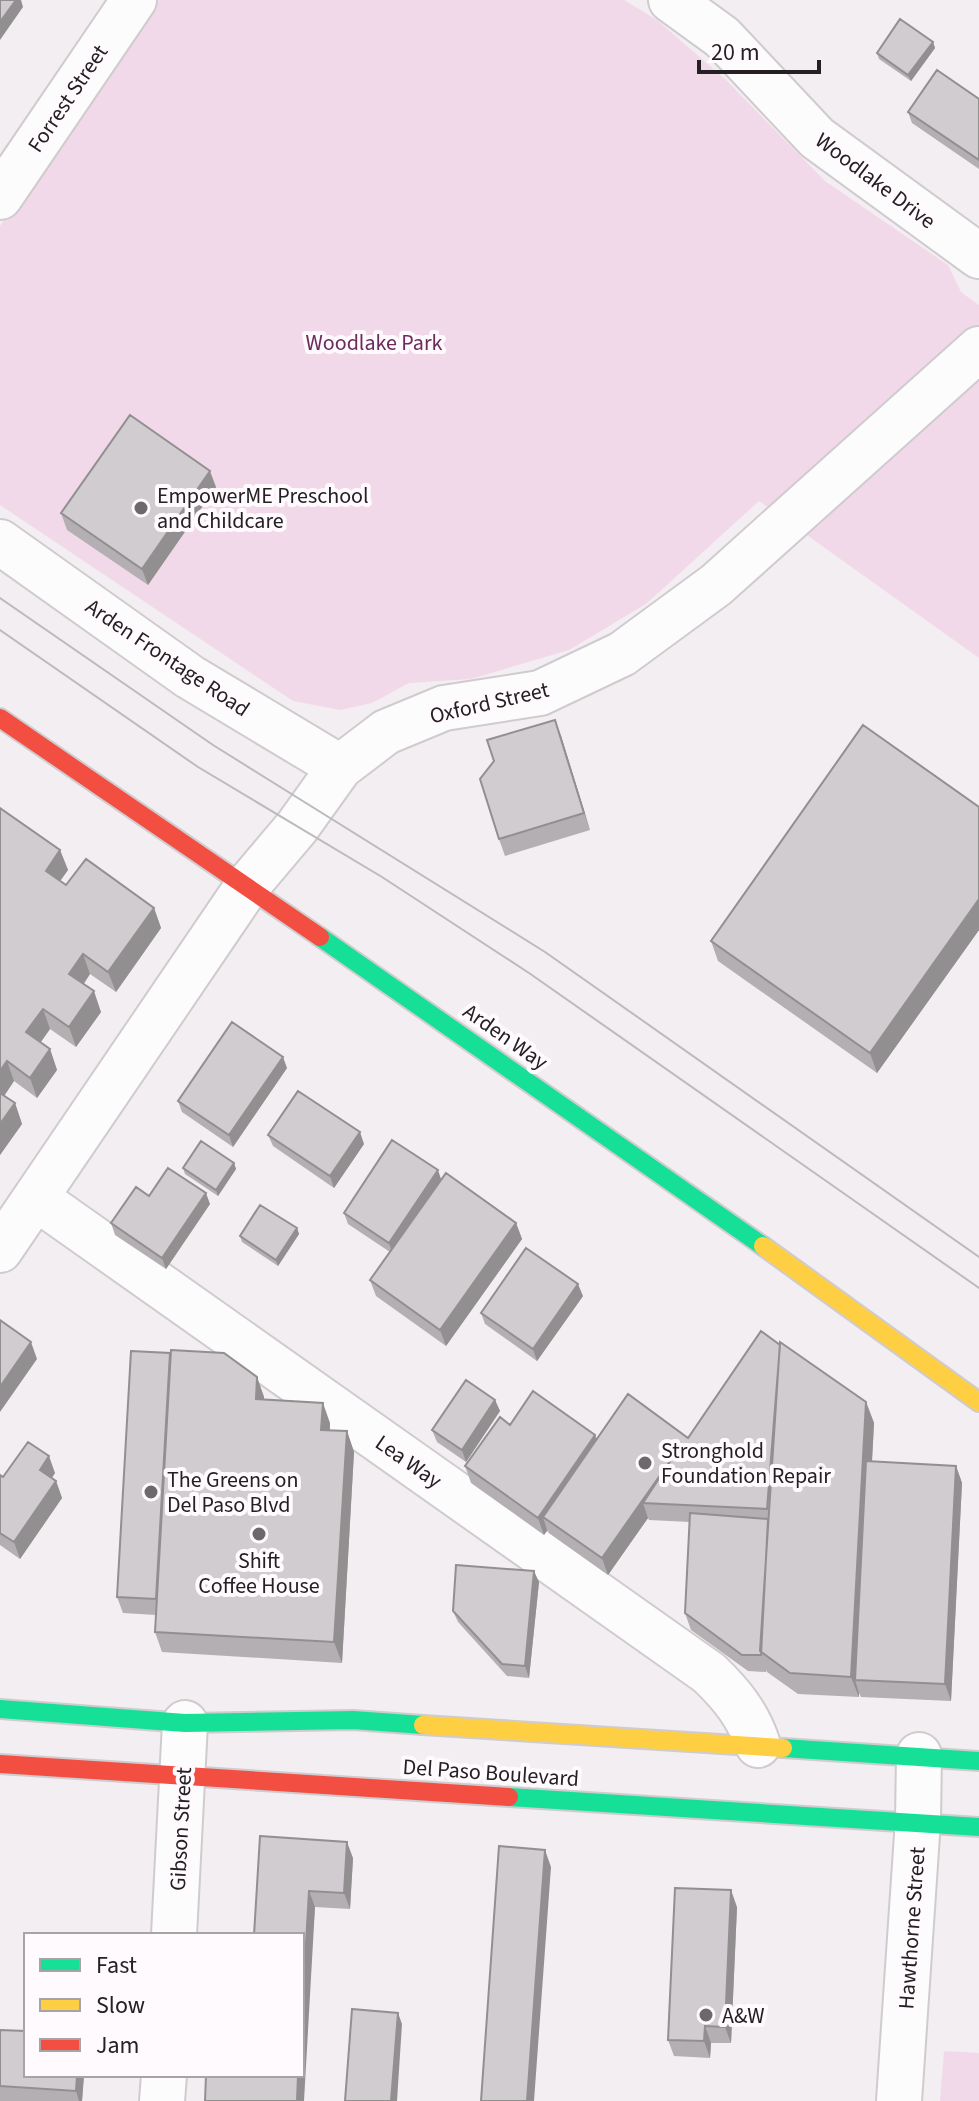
<svg xmlns="http://www.w3.org/2000/svg" width="979" height="2101" font-family="'Source Sans 3',sans-serif">
	<style>
		.green { fill: #f2d9ea }
		.lines { fill: none; stroke-linecap: round; stroke-linejoin: round }
		.street-casing { stroke: #cfcbce; stroke-width: 48 }
		.fast-casing { stroke: #cfcbce; stroke-width: 22 }
		.slow-casing { stroke: #cfcbce; stroke-width: 22 }
		.jam-casing { stroke: #cfcbce; stroke-width: 22 }
		.street { stroke: #fdfcfd; stroke-width: 44 }
		.fast { stroke: #16e098; stroke-width: 18 }
		.slow { stroke: #ffcf43; stroke-width: 18 }
		.jam { stroke: #f24e42; stroke-width: 18 }
		.tram { stroke: #bcbbbb; stroke-width: 2 }
		.wall { fill: #b4afb2 }
		.shaded-wall { fill: #928f91 }
		.building { fill: #d1cccf; stroke: #928f91; stroke-width: 2 }
		.poi-dot { fill: #6c686b; stroke: #fffafd; stroke-width: 3 }
		.labels { text-anchor: middle; stroke-width: 8; stroke-linejoin: round; paint-order: stroke }
		.street-label { font-size: 22px; fill: #242023; stroke: #fffafd }
		.park-label { font-size: 22px; fill: #6b2b5b; stroke: #fffafd }
		.poi-label { font-size: 22px; fill: #242023; stroke: #fffafd; text-anchor: start }
	</style>
	<rect width="100%" height="100%" fill="#f3eef1"/>
	<path class="green" d="M159,0H624L657,20L725,79L825,181L948,265L961,292L979,305V658L759,501L646,604L569,650L471,679L409,683L372,703L340,710L293,701L0,505V226Z
		M944,2051L979,2053V2101H940Z"/>
	<g class="lines">
		<g class="street-casing">
			<path id="street" d="M671,0L722,37L817,138L979,256
				M0,197L134,0
				M0,542L190,677L340,767
				M36,1198L709,1673C732,1695 748,1715 758,1745
				M0,1250L248,885L297,827L340,767L386,732L444,708L540,693L622,654L716,585L979,349
				M174,1935L185,1723
				M162,2101L164,2075
				M899,2101L918,1820L919,1755"/>
		</g>
		<g class="fast-casing">
			<path id="fast" d="M320,937L763,1246
				M0,1709L185,1723L353,1720L423,1725
				M783,1748L979,1761
				M509,1797L979,1827"/>
		</g>
		<g class="slow-casing">
			<path id="slow" d="M763,1246L979,1402
				M423,1725L783,1748"/>
		</g>
		<g class="jam-casing">
			<path id="jam" d="M0,718L320,937
				M0,1764L509,1797"/>
		</g>
		<use href="#street" class="street"/>
		<use href="#fast" class="fast"/>
		<use href="#slow" class="slow"/>
		<use href="#jam" class="jam"/>
		<path class="tram" d="M0,598L213,745L545,952L979,1257
			M0,630L198,767L382,877L529,973L979,1288"/>
	</g>
	<path class="wall" d="M933,42L935,48L911,81L879,59L877,53Z
		M979,99V169L912,123L908,112Z
		M216,487L148,585L67,530L61,513Z
		M561,736L590,830L505,856L499,839Z
		M979,807V930L877,1073L718,961L711,941Z
		M0,808L60,850L68,870L60,881L66,885L154,908L161,928L116,992L90,974L84,984L101,1012L76,1047L50,1029L40,1043L50,1049L57,1070L37,1098L14,1081L4,1096L15,1103L22,1124L0,1155Z
		M287,1068L233,1147L182,1112L178,1101Z
		M268,1135L364,1144L334,1188L273,1146Z
		M234,1163L236,1169L218,1196L185,1174L183,1168Z
		M441,1180L516,1223L522,1239L446,1346L376,1296L370,1280L390,1252L348,1224L344,1213Z
		M149,1196L210,1204L166,1269L115,1235L111,1223Z
		M297,1228L299,1234L278,1266L242,1242L240,1236Z
		M583,1296L537,1361L485,1324L481,1313Z
		M257,1377L264,1397V1400L330,1423V1430L347,1431L354,1452L342,1663L162,1652L155,1632L156,1615L123,1613L117,1597Z
		M495,1400L500,1411L466,1462L437,1442L432,1430Z
		M866,1402L874,1423L872,1462L956,1466L962,1483L951,1701L861,1697L859,1693V1697L798,1694L767,1672V1670L766,1672L748,1671L691,1630L685,1613L690,1522L649,1520L648,1518L608,1575L549,1533L548,1530L544,1535L471,1483L465,1466L595,1435L597,1439L688,1438Z
		M55,1473L52,1478L56,1481L62,1498L20,1559L0,1545V1475L3,1477Z
		M539,1582L529,1678L507,1676L458,1622L453,1611Z
		M260,1836L353,1858L350,1909L315,1907L302,2075Z
		M737,1907L731,2043H711L710,2058L674,2056L668,2040Z
		M0,2030L26,2075H84L82,2101H0Z"/>
	<path class="shaded-wall" d="M16,0H21L23,7L0,40V22Z
		M933,42L935,48L911,81L908,75Z
		M210,471L216,487L148,585L142,569Z
		M555,720L561,736L590,830L584,813Z
		M60,850L68,870L53,891L46,871Z
		M979,899V930L877,1073L870,1053Z
		M154,908L161,928L116,992L108,972Z
		M83,954L90,974L76,994L69,974Z
		M94,991L101,1012L76,1047L69,1027Z
		M43,1009L50,1029L33,1053L26,1032Z
		M50,1049L57,1070L37,1098L30,1078Z
		M283,1057L287,1068L233,1147L229,1135Z
		M7,1061L14,1081L0,1102V1071Z
		M15,1103L22,1124L0,1155V1124Z
		M360,1132L364,1144L334,1188L330,1176Z
		M234,1163L236,1169L218,1196L216,1190Z
		M438,1170L442,1182L393,1255L389,1243Z
		M206,1193L210,1204L166,1269L162,1258Z
		M516,1223L522,1239L446,1346L440,1330Z
		M297,1228L299,1234L278,1266L276,1260Z
		M578,1284L583,1296L537,1361L533,1349Z
		M31,1342L37,1359L0,1412V1387Z
		M257,1377L264,1397L263,1420L256,1399Z
		M495,1400L500,1411L466,1462L462,1450Z
		M866,1402L874,1423L860,1681L855,1680L859,1693V1697L851,1677Z
		M323,1403L330,1423L329,1450L321,1430Z
		M347,1431L354,1452L342,1663L334,1642Z
		M595,1435L601,1451L543,1517L547,1530L544,1535L538,1518Z
		M675,1454L643,1503L648,1518L608,1575L602,1558Z
		M49,1456L55,1473L46,1486L40,1470Z
		M956,1466L962,1483L951,1701L945,1684Z
		M56,1481L62,1498L20,1559L14,1542Z
		M534,1571L539,1582L529,1678L525,1666Z
		M347,1842L353,1858L350,1909L344,1893Z
		M545,1850L551,1867L534,2101H527Z
		M731,1890L737,1907L731,2043L725,2027Z
		M309,1891L315,1907L304,2101H297L298,2075H302V2014Z
		M398,2013L402,2024L397,2101H391Z
		M705,2026L711,2043L710,2058L704,2041Z
		M77,2075H84L82,2101H79L76,2091Z"/>
	<path class="building" d="M0,0H16L0,22Z
		M900,19L933,42L908,75L877,53Z
		M937,70L979,99V160L908,112Z
		M130,415L210,471L142,569L61,513Z
		M555,720L584,813L499,839L480,779L494,761L487,740Z
		M863,725L979,807V899L870,1053L711,941Z
		M0,808L60,850L46,871L66,885L86,859L154,908L108,972L83,954L69,974L94,991L69,1027L43,1009L26,1032L50,1049L30,1078L7,1061L0,1071Z
		M232,1022L283,1057L229,1135L178,1101Z
		M298,1091L360,1132L330,1176L268,1135Z
		M0,1093L15,1103L0,1124Z
		M392,1140L438,1170L389,1243L344,1213Z
		M201,1141L234,1163L216,1190L183,1168Z
		M168,1168L206,1193L162,1258L111,1223L136,1187L149,1196Z
		M446,1173L516,1223L440,1330L370,1280Z
		M260,1205L297,1228L276,1260L240,1236Z
		M526,1248L578,1284L533,1349L481,1313Z
		M0,1320L31,1342L0,1387Z
		M761,1331L780,1345L767,1509L643,1503L675,1454L602,1558L543,1517L628,1394L688,1438Z
		M780,1342L866,1402L851,1677L790,1673L760,1651Z
		M171,1350L224,1353L257,1377L256,1399L323,1403L321,1430L347,1431L334,1642L155,1632Z
		M131,1351L170,1353L156,1599L117,1597Z
		M466,1380L495,1400L462,1450L432,1430Z
		M533,1391L595,1435L538,1518L465,1466L500,1417L510,1425Z
		M28,1442L49,1456L40,1470L56,1481L14,1542L0,1533V1475L3,1477Z
		M866,1461L956,1466L945,1684L855,1680Z
		M690,1513L768,1519L761,1655H742L685,1613Z
		M456,1565L534,1571L525,1666L502,1664L453,1611Z
		M260,1836L347,1842L344,1893L309,1891L302,2014V1935H254Z
		M499,1846L545,1850L527,2101H481Z
		M675,1888L731,1890L725,2027L705,2026L704,2041L668,2040Z
		M352,2009L398,2013L391,2101H345Z
		M0,2030L26,2031V2075H77L76,2091L0,2086Z
		M206,2075H298L297,2101H205Z"/>
	<g class="poi-dot">
		<circle cx="141" cy="508" r="8"/>
		<circle cx="645" cy="1463" r="8"/>
		<circle cx="151" cy="1492" r="8"/>
		<circle cx="259" cy="1534" r="8"/>
		<circle cx="706" cy="2015" r="8"/>
	</g>
	<g class="labels">
		<g class="street-label">
			<text transform="translate(67 98) rotate(-56)" y="8">Forrest Street</text>
			<text transform="translate(876 180) rotate(37)" y="8">Woodlake Drive</text>
			<text transform="translate(168 657) rotate(34)" y="8">Arden Frontage Road</text>
			<text transform="translate(489 702) rotate(-13)" y="8">Oxford Street</text>
			<text transform="translate(506 1036) rotate(35)" y="8">Arden Way</text>
			<text transform="translate(409 1461) rotate(35)" y="8">Lea Way</text>
			<text transform="translate(491 1772) rotate(4)" y="8">Del Paso Boulevard</text>
			<text transform="translate(180 1829) rotate(-87)" y="8">Gibson Street</text>
			<text transform="translate(911 1928) rotate(-86)" y="8">Hawthorne Street</text>
		</g>
		<g class="park-label">
			<text x="374" y="350">Woodlake Park</text>
		</g>
		<g class="poi-label">
			<text x="157" y="503">EmpowerME Preschool<tspan x="157" dy="25">and Childcare</tspan></text>
			<text x="661" y="1458">Stronghold<tspan x="661" dy="25">Foundation Repair</tspan></text>
			<text x="167" y="1487">The Greens on<tspan x="167" dy="25">Del Paso Blvd</tspan></text>
			<text x="259" y="1568" text-anchor="middle">Shift<tspan x="259" dy="25">Coffee House</tspan></text>
			<text x="722" y="2023">A&amp;W</text>
		</g>
	</g>
	<rect x="24" y="1933" width="280" height="144" fill="#fffafd" stroke="#a7a3a6" stroke-width="2"/>
	<rect x="40" y="1959" width="40" height="12" fill="#16e098" stroke="#a7a3a6" stroke-width="2"/>
	<text x="96" y="1973" font-size="24" fill="#242023">Fast</text>
	<rect x="40" y="1999" width="40" height="12" fill="#ffcf43" stroke="#a7a3a6" stroke-width="2"/>
	<text x="96" y="2013" font-size="24" fill="#242023">Slow</text>
	<rect x="40" y="2039" width="40" height="12" fill="#f24e42" stroke="#a7a3a6" stroke-width="2"/>
	<text x="96" y="2053" font-size="24" fill="#242023">Jam</text>
	<path d="M699 60v12h120v-12" fill="none" stroke="#242023" stroke-width="4"/>
	<text x="711" y="60" font-size="24" fill="#242023" stroke="#fffafd" stroke-width="6" paint-order="stroke">20 m</text>
</svg>
